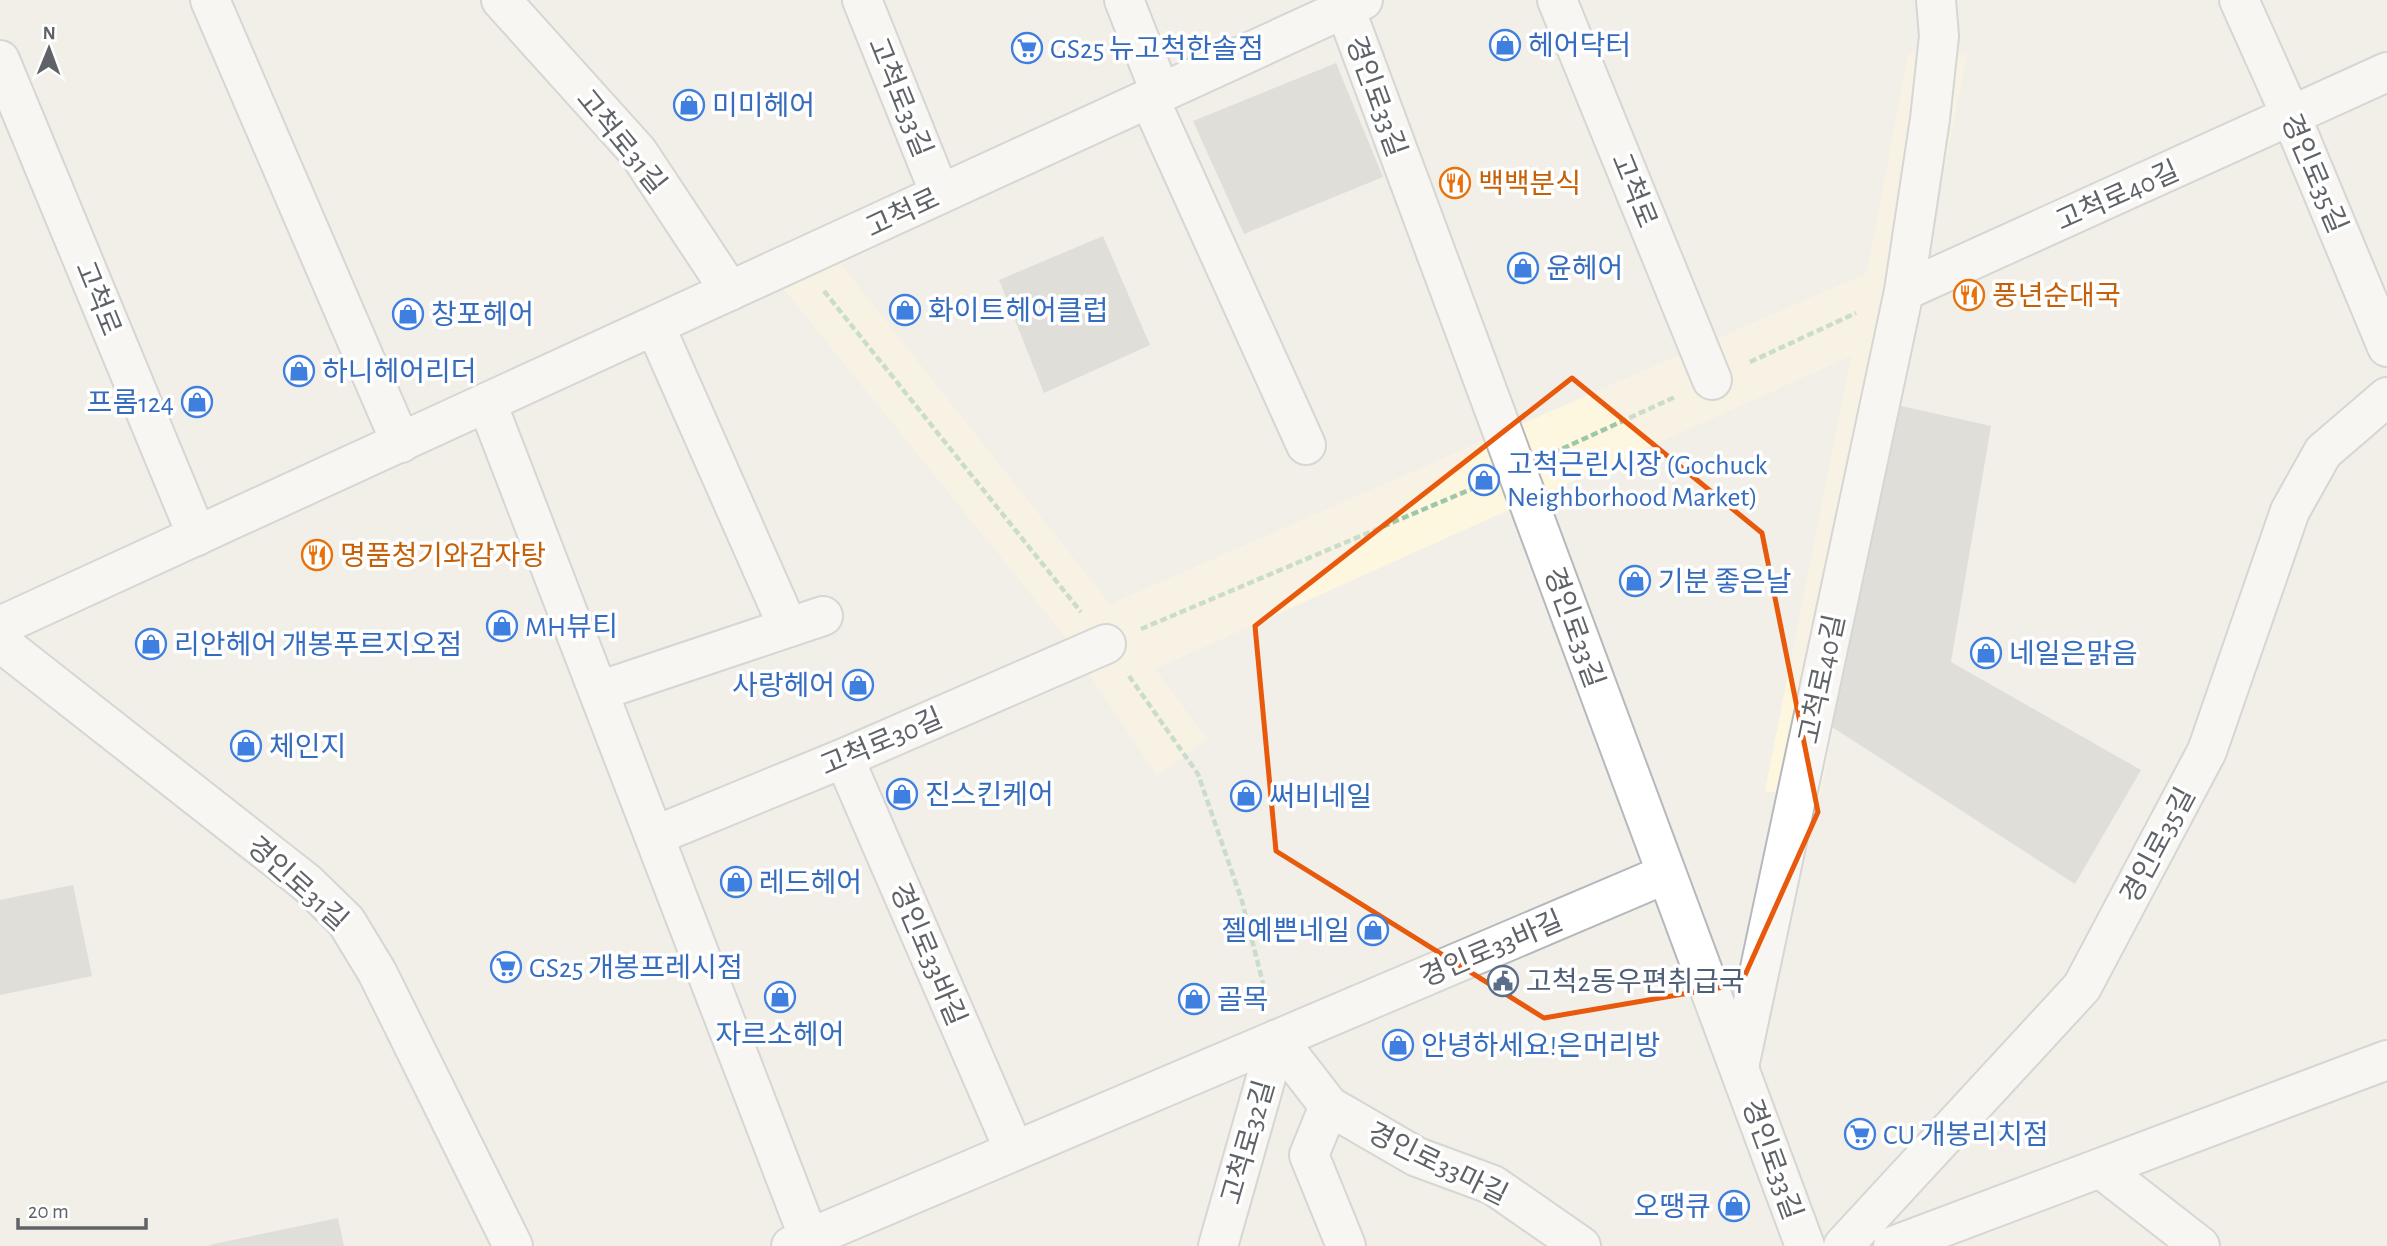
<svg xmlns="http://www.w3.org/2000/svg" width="2387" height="1246" font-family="'Alegreya Sans','Noto Sans KR',sans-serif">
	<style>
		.commercial { fill: #fef7e0 }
		.building { fill: #cccac5 }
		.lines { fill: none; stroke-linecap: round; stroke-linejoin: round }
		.minor-casing { stroke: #b5b8bc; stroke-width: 42 }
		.tertiary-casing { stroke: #b5b8bc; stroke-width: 42 }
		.secondary-casing { stroke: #b6babf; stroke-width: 42 }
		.path { stroke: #9cc7a9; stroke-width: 4.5; stroke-dasharray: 7 3.5; stroke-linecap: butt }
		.minor { stroke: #fff; stroke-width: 38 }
		.tertiary { stroke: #fff; stroke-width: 38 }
		.secondary { stroke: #fff; stroke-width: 38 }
		.marked { fill: none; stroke: #e8590c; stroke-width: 5; stroke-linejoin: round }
		.labels { text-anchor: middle; stroke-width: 7; stroke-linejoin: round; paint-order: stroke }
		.shop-label { font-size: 28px; fill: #366cbe; stroke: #fff; text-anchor: start }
		.street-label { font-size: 28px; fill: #5f6368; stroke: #fff }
		.food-label { font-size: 28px; fill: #c56008; stroke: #fff; text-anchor: start }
		.service-label { font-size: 28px; fill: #4e5e75; stroke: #fff; text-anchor: start }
	</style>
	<rect width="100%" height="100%" fill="#f1efe8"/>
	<path class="commercial" d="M1908,54L1967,55L1820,797L1765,791L1851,356L1155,669L1207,739L1157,776L1059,629L771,273L827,247L1110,604L1867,273Z"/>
	<path class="building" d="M1336,63L1383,177L1244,234L1193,121Z
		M1103,236L1150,345L1044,393L999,280Z
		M1897,405L1991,426L1951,662L2141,770L2075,884L1829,725Z
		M73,885L92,976L0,995V900Z
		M338,1218L344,1246H209V1245Z"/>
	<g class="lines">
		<g class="minor-casing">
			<path id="minor" d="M210,0L401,443
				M501,0L638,152L730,291
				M862,0L940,194
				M1124,0L1161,94
				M1557,0L1712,380
				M2239,0L2291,116L2387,347
				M0,60L197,536
				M1149,98L1306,445
				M1904,291L2387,72
				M655,326L788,627
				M487,403L812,1246
				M0,642L307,883L346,921L377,972L513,1246
				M599,691L823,616
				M844,758L1014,1150
				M654,836L844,758L1106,644
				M1277,1039L1329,1106L1309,1155L1346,1246
				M1739,1067L1904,291L1930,119L1939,36L1936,0
				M1329,1106L1417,1157L1493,1185L1581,1246
				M2100,1168L2200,1246
				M791,1246L1666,874
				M1218,1246L1277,1039
				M1843,1246L2082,987L2207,751L2290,511L2323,452L2387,397
				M1893,1246L2387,1060"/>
		</g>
		<g class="tertiary-casing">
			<path id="tertiary" d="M1345,8L1805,1246"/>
		</g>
		<g class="secondary-casing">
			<path id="secondary" d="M0,626L1363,0"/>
		</g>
		<path class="path" d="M824,291L1081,612
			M1750,362L1856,313
			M1553,453L1675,397
			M1141,629L1481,485
			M1129,676L1198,774L1242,901L1267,999"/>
		<use href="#minor" class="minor"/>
		<use href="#tertiary" class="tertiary"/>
		<use href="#secondary" class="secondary"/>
	</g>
	<path d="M0 0H2387V1246H0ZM1572,378L1762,533L1818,812L1741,984L1544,1018L1276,851L1255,626Z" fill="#f1efe8" fill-opacity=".55" fill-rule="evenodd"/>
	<path class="marked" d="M1572,378L1762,533L1818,812L1741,984L1544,1018L1276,851L1255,626Z"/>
	<defs>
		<g id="shop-ring" transform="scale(1.575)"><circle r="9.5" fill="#fff" stroke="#3f7fe0" stroke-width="1.5"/><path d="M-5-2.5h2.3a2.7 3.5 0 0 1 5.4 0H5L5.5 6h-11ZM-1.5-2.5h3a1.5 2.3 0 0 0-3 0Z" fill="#3f7fe0"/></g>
		<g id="supermarket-ring" transform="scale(1.575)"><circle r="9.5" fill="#fff" stroke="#3f7fe0" stroke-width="1.5"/><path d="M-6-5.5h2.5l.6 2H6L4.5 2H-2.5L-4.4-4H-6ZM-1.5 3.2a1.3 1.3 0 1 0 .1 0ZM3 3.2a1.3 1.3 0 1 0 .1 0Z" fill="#3f7fe0"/></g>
		<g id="restaurant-ring" transform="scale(1.575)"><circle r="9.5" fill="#fff" stroke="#e8710a" stroke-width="1.5"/><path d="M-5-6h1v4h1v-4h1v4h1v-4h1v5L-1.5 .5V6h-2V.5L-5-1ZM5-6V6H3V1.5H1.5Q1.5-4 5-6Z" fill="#e8710a"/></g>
		<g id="civic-ring" transform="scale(1.575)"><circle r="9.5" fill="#fff" stroke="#5c6f8a" stroke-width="1.5"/><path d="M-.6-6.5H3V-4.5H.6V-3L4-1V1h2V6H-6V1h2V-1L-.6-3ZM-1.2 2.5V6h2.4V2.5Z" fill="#5c6f8a"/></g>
	</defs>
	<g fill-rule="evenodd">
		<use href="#shop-ring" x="1505" y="45"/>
		<use href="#supermarket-ring" x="1027" y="48"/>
		<use href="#shop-ring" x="689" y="105"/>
		<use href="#restaurant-ring" x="1455" y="183"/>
		<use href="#shop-ring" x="1523" y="268"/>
		<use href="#restaurant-ring" x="1969" y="295"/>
		<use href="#shop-ring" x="905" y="310"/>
		<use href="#shop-ring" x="408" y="314"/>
		<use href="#shop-ring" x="299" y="371"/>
		<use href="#shop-ring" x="197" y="402"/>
		<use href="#shop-ring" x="1484" y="480"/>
		<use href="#restaurant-ring" x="317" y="555"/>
		<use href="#shop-ring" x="1635" y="581"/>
		<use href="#shop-ring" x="502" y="626"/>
		<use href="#shop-ring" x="151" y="644"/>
		<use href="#shop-ring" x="1986" y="653"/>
		<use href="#shop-ring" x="858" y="685"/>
		<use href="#shop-ring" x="246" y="746"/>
		<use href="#shop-ring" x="902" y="794"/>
		<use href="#shop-ring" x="1246" y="796"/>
		<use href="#shop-ring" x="736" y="882"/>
		<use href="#shop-ring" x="1373" y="930"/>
		<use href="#supermarket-ring" x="506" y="967"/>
		<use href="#civic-ring" x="1503" y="981"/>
		<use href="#shop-ring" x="780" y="997"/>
		<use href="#shop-ring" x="1194" y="999"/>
		<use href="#shop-ring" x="1398" y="1045"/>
		<use href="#supermarket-ring" x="1860" y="1134"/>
		<use href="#shop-ring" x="1734" y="1206"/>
	</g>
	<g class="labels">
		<g class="shop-label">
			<text x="1528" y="55">헤어닥터</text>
			<text x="1050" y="58">GS25 뉴고척한솔점</text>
			<text x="712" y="115">미미헤어</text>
			<text x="1546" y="278">윤헤어</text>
			<text x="928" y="320">화이트헤어클럽</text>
			<text x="431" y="324">창포헤어</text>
			<text x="322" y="381">하니헤어리더</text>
			<text x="174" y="412" text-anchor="end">프롬124</text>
			<text x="1507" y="474">고척근린시장 (Gochuck<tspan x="1507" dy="32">Neighborhood Market)</tspan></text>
			<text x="1658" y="591">기분 좋은날</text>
			<text x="525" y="636">MH뷰티</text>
			<text x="174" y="654">리안헤어 개봉푸르지오점</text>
			<text x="2009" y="663">네일은맑음</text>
			<text x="835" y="695" text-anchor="end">사랑헤어</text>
			<text x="269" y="756">체인지</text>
			<text x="925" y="804">진스킨케어</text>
			<text x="1269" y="806">써비네일</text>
			<text x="759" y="892">레드헤어</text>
			<text x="1350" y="940" text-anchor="end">젤예쁜네일</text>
			<text x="529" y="977">GS25 개봉프레시점</text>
			<text x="1217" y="1009">골목</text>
			<text x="780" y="1044" text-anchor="middle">자르소헤어</text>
			<text x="1421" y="1055">안녕하세요!은머리방</text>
			<text x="1883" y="1144">CU 개봉리치점</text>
			<text x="1711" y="1216" text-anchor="end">오땡큐</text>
		</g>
		<g class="street-label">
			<text transform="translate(1377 96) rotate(70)" y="10">경인로33길</text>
			<text transform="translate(901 97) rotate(68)" y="10">고척로33길</text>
			<text transform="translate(622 141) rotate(51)" y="10">고척로31길</text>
			<text transform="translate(2315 173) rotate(67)" y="10">경인로35길</text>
			<text transform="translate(1635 190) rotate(68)" y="10">고척로</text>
			<text transform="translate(2117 195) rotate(-24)" y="10">고척로40길</text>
			<text transform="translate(902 212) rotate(-25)" y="10">고척로</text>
			<text transform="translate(99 298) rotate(68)" y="10">고척로</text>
			<text transform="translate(1575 627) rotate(70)" y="10">경인로33길</text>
			<text transform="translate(1821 679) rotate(-78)" y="10">고척로40길</text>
			<text transform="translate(881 741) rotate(-23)" y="10">고척로30길</text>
			<text transform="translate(2157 845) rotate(-62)" y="10">경인로35길</text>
			<text transform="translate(298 883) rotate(42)" y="10">경인로31길</text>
			<text transform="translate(1491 948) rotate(-23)" y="10">경인로33바길</text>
			<text transform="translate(929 954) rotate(67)" y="10">경인로33바길</text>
			<text transform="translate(1247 1142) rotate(-74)" y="10">고척로32길</text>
			<text transform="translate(1773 1159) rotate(70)" y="10">경인로33길</text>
			<text transform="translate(1438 1163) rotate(26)" y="10">경인로33마길</text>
		</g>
		<g class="food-label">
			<text x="1478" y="193">백백분식</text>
			<text x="1992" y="305">풍년순대국</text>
			<text x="340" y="565">명품청기와감자탕</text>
		</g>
		<g class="service-label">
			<text x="1526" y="991">고척2동우편취급국</text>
		</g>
	</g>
	<g transform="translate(49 49) rotate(1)" stroke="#ffffff" stroke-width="5" paint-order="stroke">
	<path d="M0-5L12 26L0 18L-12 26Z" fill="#5f6368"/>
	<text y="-10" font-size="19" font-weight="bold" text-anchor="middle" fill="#5f6368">N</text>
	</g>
	<path d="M18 1218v10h128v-10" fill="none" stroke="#5f6368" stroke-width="3.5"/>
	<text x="28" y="1218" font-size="21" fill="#5f6368" stroke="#ffffff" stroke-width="5" paint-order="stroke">20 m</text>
</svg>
